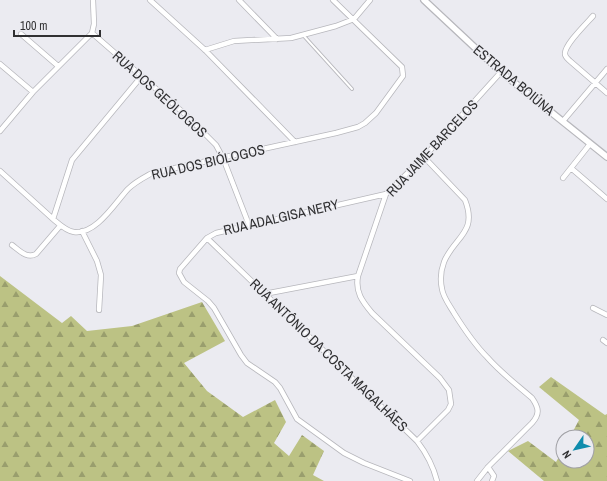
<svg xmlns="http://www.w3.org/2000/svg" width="607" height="481" font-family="'Archivo Narrow',sans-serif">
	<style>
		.forest { fill: url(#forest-firs) }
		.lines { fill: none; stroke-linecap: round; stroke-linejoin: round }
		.service-casing { stroke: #b7b7bc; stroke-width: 4 }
		.minor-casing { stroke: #b7b7bc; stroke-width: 6 }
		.tertiary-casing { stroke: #b7b7bc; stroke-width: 8 }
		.service { stroke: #fff; stroke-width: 2 }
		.minor { stroke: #fff; stroke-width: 4.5 }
		.tertiary { stroke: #fff; stroke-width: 5.5 }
		.labels { text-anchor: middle; stroke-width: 3; stroke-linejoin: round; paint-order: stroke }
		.street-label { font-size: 14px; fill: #303032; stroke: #ebebf1 }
	</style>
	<defs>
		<pattern id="forest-firs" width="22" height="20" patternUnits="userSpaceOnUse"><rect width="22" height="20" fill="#bcc284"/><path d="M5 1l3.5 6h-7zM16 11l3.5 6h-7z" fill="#999e6d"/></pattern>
	</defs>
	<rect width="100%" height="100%" fill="#ebebf1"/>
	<path class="forest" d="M0,276L62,323L71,316L87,331L132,326L202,302L225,341L184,363L207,391L243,417L275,400L286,422L274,443L289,456L302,435L324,451L313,475L324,481H0Z
		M551,377L605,415L607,414V481H544L508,451L528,441L556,462L563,450V461H587V437H570L579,420L539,387Z"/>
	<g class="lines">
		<g class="service-casing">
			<path id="service" d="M303,35L352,89"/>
		</g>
		<g class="minor-casing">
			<path id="minor" d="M150,0L205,50L295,142
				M239,0L277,39
				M593,16C587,23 564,45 565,54C565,57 568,59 570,61L607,93
				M92,33L186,115L216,145L223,158L249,225
				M21,34L58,66
				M205,50L234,41L291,38L336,26L354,19L370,0
				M0,64L33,92
				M141,77L72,160L53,219C59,224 66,231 74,232C96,235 115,203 128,189C135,182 143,178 152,173L336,133L358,127L365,123L376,113L403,76L402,67L333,0
				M563,121L607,69
				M0,131L33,92L92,33L94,24L93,0
				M424,157L465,200C478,233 454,237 444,262C441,270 440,280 442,289C443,297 450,306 454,313C464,329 474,344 487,357C500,372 517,385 532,398C539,408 540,414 532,423L488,467L477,481
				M571,168L607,199
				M0,171L53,219
				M563,178L590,144
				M386,194L216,233L207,238L180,269L179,273L184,282L208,301L214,308L241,355L247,363L275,382L280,388L297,419L344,453L364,463L410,481
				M82,231L97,261L101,275L99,310
				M207,238L417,441C427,454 433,465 437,481
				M12,245C20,251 27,259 36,254L60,226
				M264,294L358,276
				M593,308L607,315
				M603,340L607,343
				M417,441L448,410L451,404L449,390L440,378L372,313C362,301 355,292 358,276L386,194L424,157L501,72
				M488,467L494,476L492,481"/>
		</g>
		<g class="tertiary-casing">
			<path id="tertiary" d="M424,0L501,72L607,157"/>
		</g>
		<use href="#service" class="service"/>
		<use href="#minor" class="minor"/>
		<use href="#tertiary" class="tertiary"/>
	</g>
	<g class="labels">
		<g class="street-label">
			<text transform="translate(514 80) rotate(40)" y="5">ESTRADA BOIÚNA</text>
			<text transform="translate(160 94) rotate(42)" y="5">RUA DOS GEÓLOGOS</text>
			<text transform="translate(432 148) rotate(-47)" y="5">RUA JAIME BARCELOS</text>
			<text transform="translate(208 162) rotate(-13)" y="5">RUA DOS BIÓLOGOS</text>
			<text transform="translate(281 217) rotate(-13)" y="5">RUA ADALGISA NERY</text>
			<text transform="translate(329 355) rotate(44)" y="5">RUA ANTÔNIO DA COSTA MAGALHÃES</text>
		</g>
	</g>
	<g transform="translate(575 449) rotate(236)"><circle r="19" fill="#ebebf1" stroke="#a0a0a5"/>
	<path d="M0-3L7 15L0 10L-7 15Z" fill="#0e8cad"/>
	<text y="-6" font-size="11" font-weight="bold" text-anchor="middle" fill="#303032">N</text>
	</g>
	<path d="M14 30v6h86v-6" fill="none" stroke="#303032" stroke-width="2"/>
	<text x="20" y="30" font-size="12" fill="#303032" stroke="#ebebf1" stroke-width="3" paint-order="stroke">100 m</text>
</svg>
